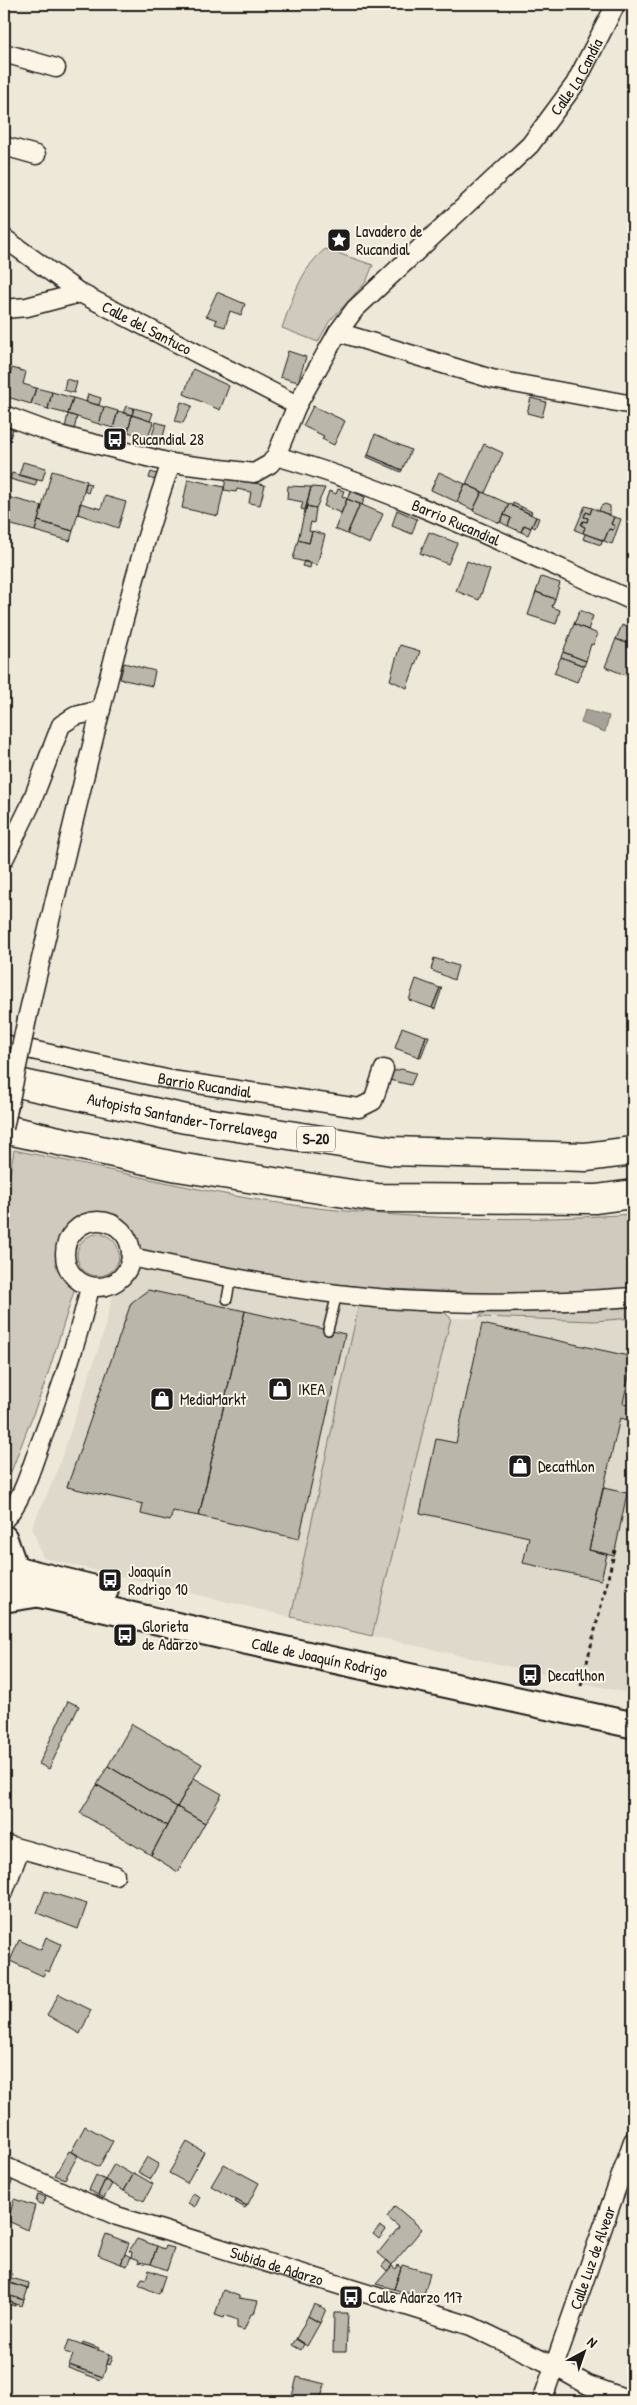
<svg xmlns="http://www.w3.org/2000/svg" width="637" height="2405" font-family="'Patrick Hand',sans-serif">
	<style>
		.built { fill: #ded9cb }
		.green { fill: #cfcabd; stroke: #76736c }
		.water { fill: #a7a299; stroke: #6f6c67 }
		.building { fill: #bab6aa; stroke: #1c1c1c }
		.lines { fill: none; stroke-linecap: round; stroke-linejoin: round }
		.lane-casing { stroke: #1c1c1c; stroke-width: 12 }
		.street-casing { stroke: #1c1c1c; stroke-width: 21 }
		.secondary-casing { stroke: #1c1c1c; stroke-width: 29 }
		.highway-casing { stroke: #1c1c1c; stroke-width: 31 }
		.path { stroke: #1c1c1c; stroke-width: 3; stroke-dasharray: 4 4; stroke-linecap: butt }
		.lane { stroke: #fcf5e5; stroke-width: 9 }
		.street { stroke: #fcf5e5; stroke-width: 18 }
		.secondary { stroke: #fcf5e5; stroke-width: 25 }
		.highway { stroke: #fcf5e5; stroke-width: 28 }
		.street-bridge-casing { stroke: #1c1c1c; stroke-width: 21; stroke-linecap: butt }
		.street-bridge { stroke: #fcf5e5; stroke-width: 18 }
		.labels { text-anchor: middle; stroke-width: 4; stroke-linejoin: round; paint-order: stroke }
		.shield { fill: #fcf5e5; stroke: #5f5d58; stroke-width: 1 }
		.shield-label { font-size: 15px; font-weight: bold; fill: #1c1c1c }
		.street-label { font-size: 16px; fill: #1c1c1c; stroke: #fcf5e5 }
		.poi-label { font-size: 16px; fill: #1c1c1c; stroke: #fcf5e5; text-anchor: start }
	</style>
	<rect width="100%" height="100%" fill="#eee8d9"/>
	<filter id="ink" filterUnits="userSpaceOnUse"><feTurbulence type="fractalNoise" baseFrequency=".02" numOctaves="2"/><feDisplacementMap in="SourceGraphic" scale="10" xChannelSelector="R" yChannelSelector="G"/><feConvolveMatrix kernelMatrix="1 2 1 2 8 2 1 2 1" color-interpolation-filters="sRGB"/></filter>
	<g filter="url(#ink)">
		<path class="built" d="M137,1270L256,1291L359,1304L291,1617L43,1558L32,1527L55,1477L102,1338L114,1291Z
			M451,1318L594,1321L633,1318V1694L372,1636Z"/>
		<path class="green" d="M325,249L373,265L366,282L329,322L318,342L282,328C292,299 301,269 325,249Z
			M14,1150C93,1166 172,1185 252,1199C378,1219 506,1223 633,1214V1289L533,1295L368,1288L224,1269L138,1253C131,1243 131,1231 120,1224C91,1204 52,1226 59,1262C61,1273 72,1279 75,1288L45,1383L11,1472L4,1468V1208Z
			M77 1255a21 21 0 1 1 42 0a21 21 0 1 1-42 0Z
			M359,1304L441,1310L451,1318L372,1636L291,1617Z
			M633,1307V1318L594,1321L479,1317L486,1311L525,1312Z"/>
		<path class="water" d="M585,710L609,716L605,732L581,723Z"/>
		<path class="building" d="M217,292L245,304L241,315L230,311L225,327L215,324L217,320L206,316Z
			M288,351L306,357L298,382L280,377Z
			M12,368L26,372L23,384L36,388L31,404L4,396Z
			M193,369L229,386L220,410L184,394Z
			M66,379L77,382L74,393L64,390Z
			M36,388L52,392L48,409L31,404Z
			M52,392L73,398L68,414L48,409Z
			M88,394L101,398L99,405L86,402Z
			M73,398L104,407L99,424L68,414Z
			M531,398L546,402L542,417L527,413Z
			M181,402L192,406L183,423L175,421Z
			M126,406L134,408L132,415L123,413Z
			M313,406L345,421L334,445L322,439L324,436L303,426Z
			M104,407L118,411L113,428L99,424Z
			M134,408L153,413L150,421L132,415Z
			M118,411L132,415L128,432L113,428Z
			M68,414L77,417L74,430L65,428Z
			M132,415L153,422L148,438L128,432Z
			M156,422L166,425L162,441L151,439Z
			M4,423L14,426L6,450L4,449Z
			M375,434L411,450L402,470L368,455Z
			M484,444L503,453L485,493L466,484Z
			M368,455L402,470L401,472L367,457Z
			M23,462L46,468L42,481L19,475Z
			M52,471L87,481L73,531L38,521Z
			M151,472L157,474L155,480L149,478Z
			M439,472L465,484L457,502L431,490Z
			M12,473L37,480L35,486L10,479Z
			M226,478L265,485L260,505L249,503L251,492L237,489L236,492L224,490Z
			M188,479L224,487L218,516L182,508Z
			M86,483L91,484L88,493L84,491Z
			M465,484L482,492L473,510L457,502Z
			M288,486L311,487L306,510L301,509L303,502L287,499Z
			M311,487L325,488L316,508L306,506Z
			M338,489L344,491L342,496L347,499L341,513L324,506L329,491L336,494Z
			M351,491L365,497L362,505L347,499Z
			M482,492L509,504L500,523L473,511Z
			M4,496L42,506L35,531L4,523Z
			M105,496L126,502L118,528L78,514L80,503L101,509Z
			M347,499L360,504L347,534L335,529Z
			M513,503L522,507L520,509L512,506Z
			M360,504L383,514L370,544L347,534Z
			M509,504L536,517L531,528L524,525L521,532L508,526L511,518L504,515Z
			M605,504L610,506V515L599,511L601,506Z
			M306,506L316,508L314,523L311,522L309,531L312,532L309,543L298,540Z
			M585,506L592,508L590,514L586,512L584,517L588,518L587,522L583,521L581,525L585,527L583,533L575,530Z
			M522,507L532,512L531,514L520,509Z
			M592,508L614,517L611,524L615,526L613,530L609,529L604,541L583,533L585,527L581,525L583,521L587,522L588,518L584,517L586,512L590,514Z
			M397,510L417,519L412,534L392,526Z
			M504,515L511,518L508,526L500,522Z
			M536,517L539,518L535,528L532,526Z
			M614,517L621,519L612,544L604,541L609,529L613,530L615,526L611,524Z
			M38,521L73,531L70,541L35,531Z
			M524,525L531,528L528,535L521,532Z
			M312,531L325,535L317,565L293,559L298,540L309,543Z
			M429,532L457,543L448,564L420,553Z
			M585,534L603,540L601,545L583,539Z
			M304,561L311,563L310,568L302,566Z
			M467,561L490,570L479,600L456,591Z
			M541,577L560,583L555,599L536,592Z
			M536,592L555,599L552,607L560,610L556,624L528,615Z
			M580,610L593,616L588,630L574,624Z
			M574,624L598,634L593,645L591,644L586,661L563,652Z
			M622,625L633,630L630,644L616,639Z
			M616,639L633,646V664L628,676L605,667Z
			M400,645L420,651L407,688L390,680Z
			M563,652L586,661L584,666L561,657Z
			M561,657L584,666L577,682L554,673Z
			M124,663L155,671L152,686L120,679Z
			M434,958L458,966L454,980L431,970Z
			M416,979L440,988L432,1008L409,1000Z
			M440,988H442L435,1009L432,1008Z
			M402,1027L426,1036L419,1057L395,1048Z
			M426,1036H429L421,1057H419Z
			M401,1069L416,1073L411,1085L389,1080L392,1072Z
			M148,1290L245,1311L199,1516L173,1511L170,1521L141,1514L143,1504L67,1487L131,1303Z
			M245,1311L345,1334L299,1539L199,1516Z
			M482,1324L633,1357L623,1403L633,1405V1421L620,1418L589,1550L607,1554L601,1580L523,1563L529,1537L420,1513L436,1439L456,1443Z
			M603,1488L627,1493L614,1556L589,1550Z
			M68,1701L79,1706L49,1769L39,1764Z
			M132,1724L202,1764L177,1807L108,1766Z
			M108,1766L177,1807L167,1826L97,1785Z
			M194,1778L222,1794L205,1823L177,1807Z
			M97,1785L167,1826L151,1855L80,1813Z
			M177,1807L205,1823L178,1872L151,1855Z
			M45,1891L87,1904L78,1929L37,1913Z
			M46,1937L61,1944L49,1972L46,1970L43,1976L10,1961L19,1940L41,1950Z
			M59,1994L91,2010L80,2034L47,2015Z
			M85,2126L113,2141L99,2167L71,2152Z
			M187,2142L204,2152L187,2183L169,2173Z
			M69,2151L78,2155L65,2179L55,2175Z
			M147,2157L159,2164L151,2179L138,2172Z
			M114,2164L133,2175L124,2191L105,2180Z
			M224,2164L259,2183L247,2206L211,2186Z
			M134,2173L153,2184L144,2201L124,2191Z
			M96,2175L105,2180L98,2195L89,2190Z
			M4,2176L13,2180L7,2191L4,2190Z
			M105,2180L112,2184L104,2198L98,2195Z
			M193,2193L200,2197L195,2207L188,2203Z
			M38,2194L46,2197L43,2205L36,2202Z
			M14,2199L35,2206L28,2230L8,2221Z
			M236,2200L247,2206L245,2208L235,2202Z
			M395,2206L422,2229L392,2265L378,2253L399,2227L387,2217Z
			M380,2226L386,2230L379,2239L373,2234Z
			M106,2234L129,2243L121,2264L98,2255Z
			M137,2239L157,2246L151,2264L138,2262L139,2260L131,2257L132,2252L129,2251Z
			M157,2246L164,2249L166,2246L174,2248L167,2270L151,2264Z
			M125,2254L131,2257L127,2266L121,2264Z
			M387,2260L392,2265L387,2271L382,2266Z
			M398,2265L401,2268L394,2289L376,2284L392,2266L396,2269Z
			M402,2265L430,2273L423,2298L394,2289Z
			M149,2270L165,2276L159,2294L139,2285L142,2278L146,2279Z
			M4,2271L12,2274L11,2278L29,2283L28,2289L4,2281Z
			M4,2281L28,2289L24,2300L4,2294Z
			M223,2290L239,2296V2298L258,2301L254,2314H251L244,2330L237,2328V2320L225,2315L224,2318L215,2315Z
			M4,2294L24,2300L22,2306L4,2300Z
			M4,2300L16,2304L15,2306L4,2303Z
			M314,2304L326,2309L320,2323L308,2316Z
			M334,2313H348L346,2352H333Z
			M308,2316L320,2323L307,2346L296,2339Z
			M296,2339L304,2344L301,2350L292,2345Z
			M69,2340L110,2354L103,2377L69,2365L73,2355L65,2352Z
			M83,2342L99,2348L98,2350L82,2344Z
			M110,2354L113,2356L110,2365L107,2364Z
			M69,2365L103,2377L101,2380L68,2368Z
			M297,2377L325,2384L320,2401L291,2400Z"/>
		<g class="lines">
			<g class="lane-casing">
				<path id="lane" d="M227,1299L231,1277
					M328,1330L337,1294"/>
			</g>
			<g class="street-casing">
				<g id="street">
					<path d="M4,53L56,68"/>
					<path d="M4,146L36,155"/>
					<path id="s1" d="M4,238L80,293L297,405"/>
					<path d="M4,309L27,307L80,293"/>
					<path d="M338,332L492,379L633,405"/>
					<path id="s2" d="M4,415L55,434L171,463L254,473L270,464L276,456L297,405L338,332L355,309L530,145L575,84L616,4"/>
					<path id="s3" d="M276,456C399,491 516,549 633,601"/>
					<path d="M4,859L30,806L61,725L75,716L101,710"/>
					<path d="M27,1019C53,907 79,796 107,685C126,611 145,535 171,463"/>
					<path id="s4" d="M4,1044L171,1080L359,1108L373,1101L384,1069"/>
					<circle cx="98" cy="1254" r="33"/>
					<path d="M131,1257C202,1272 274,1287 346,1295C440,1306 540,1304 633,1297"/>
					<path d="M4,1520C23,1499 30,1471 40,1444C60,1392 78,1340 90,1287"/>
					<path d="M4,1844L115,1875"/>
					<path d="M4,1891L20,1849"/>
					<path id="s5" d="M4,2166L117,2216L471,2326L556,2367L588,2385L633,2401"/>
					<path id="s6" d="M542,2401L633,2141"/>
				</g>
			</g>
			<g class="secondary-casing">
				<g id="secondary">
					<path d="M4,1538L15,1569L11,1585"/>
					<path d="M15,1569L105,1591"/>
					<path id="s7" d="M6,1599L38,1594L227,1637L633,1725"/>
				</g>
			</g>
			<g class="highway-casing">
				<g id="highway">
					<path id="s8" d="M4,1080L186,1119L392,1151L586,1157L633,1151"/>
					<path d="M4,1129L178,1167L377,1198L596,1199L633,1194"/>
				</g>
			</g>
			<path class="path" d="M581,1686L615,1550
				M630,2211L633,2212"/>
			<use href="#lane" class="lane"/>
			<use href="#street" class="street"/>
			<use href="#secondary" class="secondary"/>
			<use href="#highway" class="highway"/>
			<g class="street-bridge-casing">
				<path id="street-bridge" d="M4,1128L27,1019"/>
			</g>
			<use href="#street-bridge" class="street-bridge"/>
		</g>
	</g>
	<defs>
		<g id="sight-square" transform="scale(1.25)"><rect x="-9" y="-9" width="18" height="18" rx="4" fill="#1c1c1c" stroke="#fcf5e5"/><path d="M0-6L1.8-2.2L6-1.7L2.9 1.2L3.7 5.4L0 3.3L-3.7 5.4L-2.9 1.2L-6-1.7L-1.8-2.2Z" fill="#fff"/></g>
		<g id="bus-square" transform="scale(1.25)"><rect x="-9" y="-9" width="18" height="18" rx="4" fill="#1c1c1c" stroke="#fcf5e5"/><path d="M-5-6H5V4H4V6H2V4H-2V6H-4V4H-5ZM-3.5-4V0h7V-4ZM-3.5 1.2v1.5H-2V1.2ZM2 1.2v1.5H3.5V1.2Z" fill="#fff"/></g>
		<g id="shop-square" transform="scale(1.25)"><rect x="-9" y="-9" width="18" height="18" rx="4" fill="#1c1c1c" stroke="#fcf5e5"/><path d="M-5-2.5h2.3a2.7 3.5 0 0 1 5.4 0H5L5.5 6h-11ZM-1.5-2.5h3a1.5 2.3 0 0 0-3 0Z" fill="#fff"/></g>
	</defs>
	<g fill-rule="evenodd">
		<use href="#sight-square" x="339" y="240"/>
		<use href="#bus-square" x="115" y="439"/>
		<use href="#shop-square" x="280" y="1389"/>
		<use href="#shop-square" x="162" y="1399"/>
		<use href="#shop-square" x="520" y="1466"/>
		<use href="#bus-square" x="110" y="1580"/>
		<use href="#bus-square" x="125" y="1635"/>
		<use href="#bus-square" x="530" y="1675"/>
		<use href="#bus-square" x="351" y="2297"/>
	</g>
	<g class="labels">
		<rect class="shield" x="297" y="1126.5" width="38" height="25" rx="4"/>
		<g class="shield-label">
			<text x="316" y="1144">S-20</text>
		</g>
		<g class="street-label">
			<text dy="6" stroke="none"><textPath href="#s2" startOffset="776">Calle La Candía</textPath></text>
			<text dy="6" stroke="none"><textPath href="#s1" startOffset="169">Calle del Santuco</textPath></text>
			<text dy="6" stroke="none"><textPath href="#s3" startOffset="192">Barrio Rucandial</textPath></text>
			<text dy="6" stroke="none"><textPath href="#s4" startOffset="205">Barrio Rucandial</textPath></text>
			<text dy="6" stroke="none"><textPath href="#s8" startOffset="182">Autopista Santander-Torrelavega</textPath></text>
			<text dy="6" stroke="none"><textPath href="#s7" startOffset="321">Calle de Joaquín Rodrigo</textPath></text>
			<text dy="6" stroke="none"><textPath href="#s6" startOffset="152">Calle Luz de Alvear</textPath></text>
			<text dy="6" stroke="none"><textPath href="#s5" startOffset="291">Subida de Adarzo</textPath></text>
		</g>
		<g class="poi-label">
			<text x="356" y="237">Lavadero de<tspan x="356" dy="18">Rucandial</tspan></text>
			<text x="132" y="445">Rucandial 28</text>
			<text x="298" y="1395">IKEA</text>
			<text x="180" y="1405">MediaMarkt</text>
			<text x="538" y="1472">Decathlon</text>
			<text x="128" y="1577">Joaquín<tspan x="128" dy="18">Rodrigo 10</tspan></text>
			<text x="142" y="1632">Glorieta<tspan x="142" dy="18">de Adarzo</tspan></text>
			<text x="548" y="1681">Decatlhon</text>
			<text x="368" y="2303">Calle Adarzo 117</text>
		</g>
	</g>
	<rect width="637" height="2405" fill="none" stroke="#fcf5e5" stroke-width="20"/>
	<rect x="10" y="10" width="617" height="2385" fill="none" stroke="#1c1c1c" stroke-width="2" filter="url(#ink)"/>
	<g transform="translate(584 2352) rotate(40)" stroke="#fcf5e5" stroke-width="4" paint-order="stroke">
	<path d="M0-4L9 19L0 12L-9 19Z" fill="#1c1c1c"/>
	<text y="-8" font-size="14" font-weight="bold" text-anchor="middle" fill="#1c1c1c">N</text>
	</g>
</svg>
